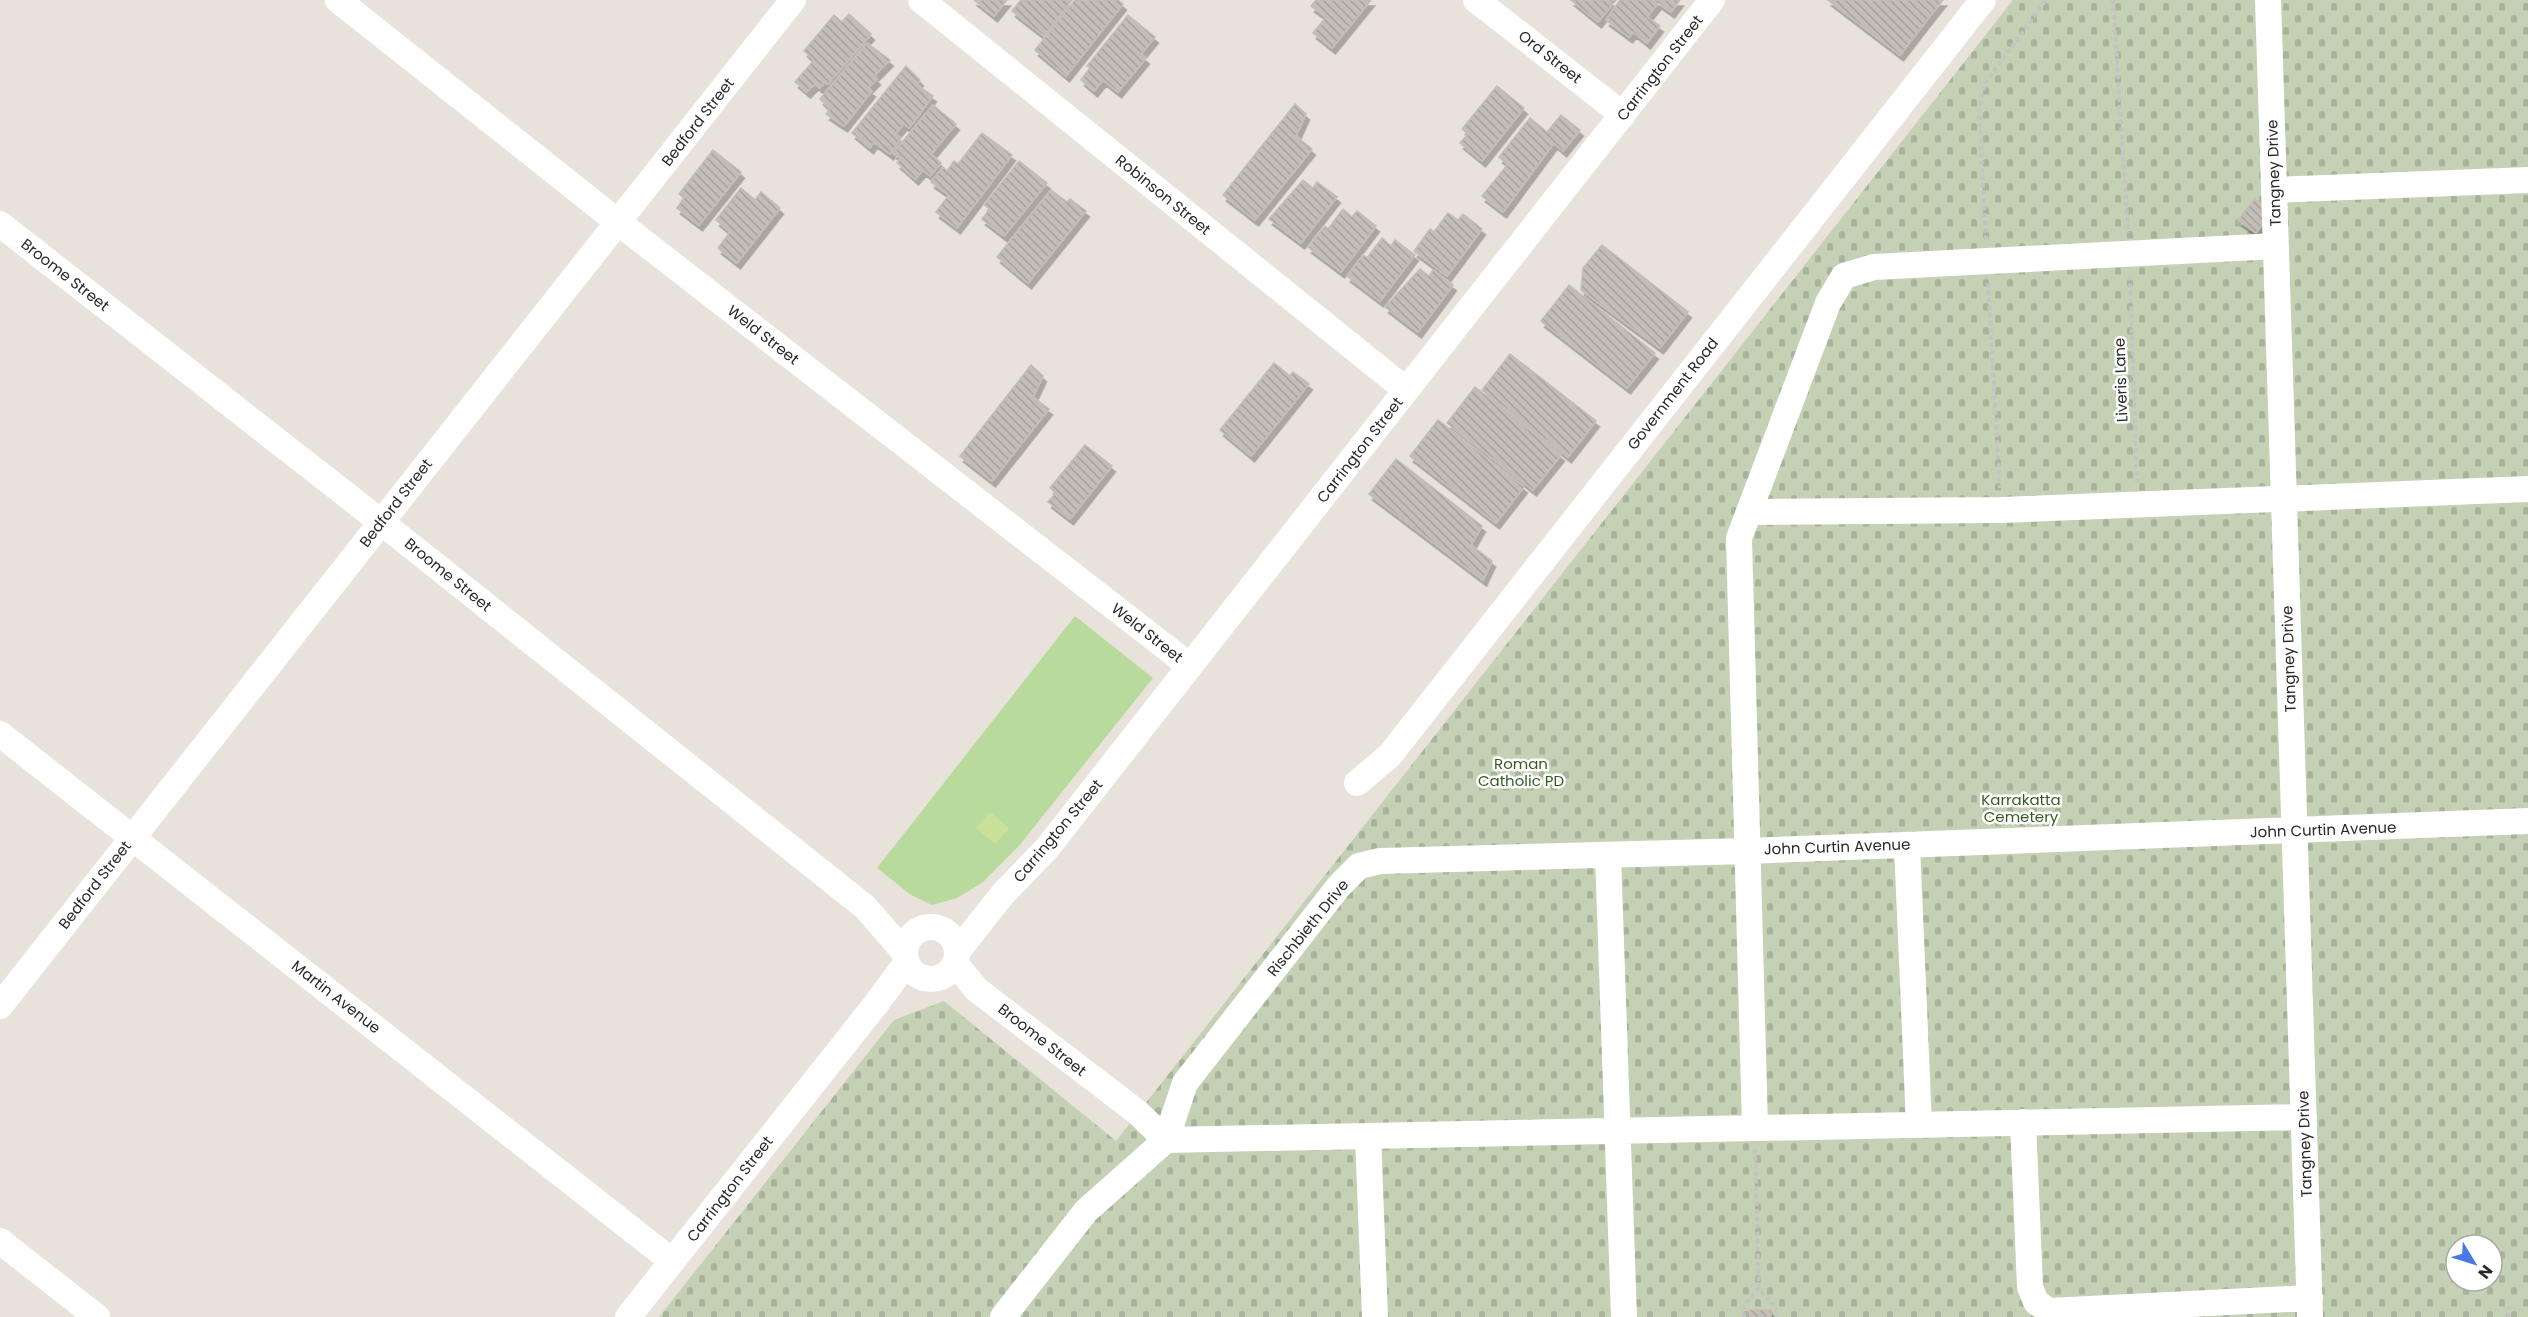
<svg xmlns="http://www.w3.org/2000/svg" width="2528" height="1317" font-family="Poppins,sans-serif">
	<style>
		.cemetery { fill: url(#cemetery-stones); fill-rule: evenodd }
		.park { fill: #b8db9d }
		.pitch { fill: #cae199 }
		.building { fill: url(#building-back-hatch); stroke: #c4bdb5; stroke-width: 1.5; filter: url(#shadow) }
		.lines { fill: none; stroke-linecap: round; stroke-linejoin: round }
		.path { stroke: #c3c3c3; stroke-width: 4; stroke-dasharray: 4.5 3; stroke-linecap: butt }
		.minor { stroke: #fff; stroke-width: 26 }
		.labels { text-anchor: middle; stroke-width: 5; stroke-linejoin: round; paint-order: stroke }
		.street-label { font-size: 15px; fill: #282828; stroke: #fff }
		.park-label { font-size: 15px; fill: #335d20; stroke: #fff }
	</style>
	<defs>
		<pattern id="cemetery-stones" width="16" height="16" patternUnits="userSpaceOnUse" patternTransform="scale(1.5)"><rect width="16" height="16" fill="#c5d1b4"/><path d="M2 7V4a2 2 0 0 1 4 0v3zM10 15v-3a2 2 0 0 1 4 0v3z" fill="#a9b39b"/></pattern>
		<pattern id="building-back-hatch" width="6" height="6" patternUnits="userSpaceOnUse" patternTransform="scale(1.5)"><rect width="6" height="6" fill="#c2bdb7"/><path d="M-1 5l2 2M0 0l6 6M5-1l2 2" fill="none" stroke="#a7a29d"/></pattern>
		<filter id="shadow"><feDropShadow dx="3.5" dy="6" stdDeviation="0" flood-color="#0004"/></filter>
	</defs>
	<rect width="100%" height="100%" fill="#e9e2db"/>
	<path class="cemetery" d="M2013,0H2528V1317H659L894,1020L944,1001L1116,1141ZM2456,1245H2492V1281H2456Z"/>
	<path class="park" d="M1075,616L1153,678L1018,847L983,882L957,898L932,905L911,895L877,868Z"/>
	<path class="pitch" d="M990,812L1009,828L995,844L976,828Z"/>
	<path class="building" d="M974,0H1007L994,16Z
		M1021,0H1072L1044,36L1012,11Z
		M1075,0H1118L1123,4L1066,76L1035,50Z
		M1316,0H1371L1332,48L1313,33L1326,17L1311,6Z
		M1571,0H1616L1598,22Z
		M1620,0H1680L1671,12L1658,3L1647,17L1660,26L1647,43L1633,32L1629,37L1606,20Z
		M1828,0H1911L1931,15L1900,55Z
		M1911,0H1943L1931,15Z
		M849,14L871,34L828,84L824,83L820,88L815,84L807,92L795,82L814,60L804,51L834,15L842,22Z
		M1128,15L1155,37L1141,54L1146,58L1118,92L1103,80L1094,91L1081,80L1090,68L1087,66Z
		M867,43L890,60L874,76L877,79L868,88L872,91L844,126L826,114L830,109L820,99Z
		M906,66L920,80L917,85L933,96L909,128L904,124L895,134L901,138L890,154L874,142L870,148L852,133Z
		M1497,86L1524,108L1482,161L1460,143L1468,134L1462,129Z
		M1295,104L1306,114L1296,136L1312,149L1255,220L1223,195Z
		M933,105L956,124L931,154L941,163L930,176L923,170L915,179L897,163L901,158L893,153Z
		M1561,115L1580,130L1563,151L1554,143L1503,212L1482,196L1508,164L1499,157L1530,118L1547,132Z
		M982,133L1012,155L957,228L936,212L949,195L931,182L943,167L947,171L954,161L958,164Z
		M713,150L741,172L699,225L677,208L684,198L679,194Z
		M1019,161L1047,183L1004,236L982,219L990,209L984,205Z
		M1303,180L1313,188L1317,182L1337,197L1301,243L1269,219Z
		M741,188L755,200L761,192L780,208L737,263L718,248L730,232L716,220Z
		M1051,190L1067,202L1070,199L1086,211L1028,283L997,257Z
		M2255,199L2272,212L2256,233L2238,220Z
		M1343,209L1352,217L1357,211L1376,226L1341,272L1308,247L1325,226L1328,229Z
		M1448,213L1458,220L1463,214L1482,229L1447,276L1414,251L1430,229L1434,232Z
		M1382,238L1391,246L1395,240L1415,255L1380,301L1347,276L1363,255L1367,258Z
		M1602,245L1688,312L1660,348L1581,290L1583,268Z
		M1420,269L1429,276L1433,270L1453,285L1418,332L1385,307Z
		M1569,285L1655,353L1627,388L1541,321Z
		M1510,354L1596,421L1568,457L1482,390Z
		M1274,363L1290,376L1293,372L1309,384L1251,456L1220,430Z
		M1031,365L1043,376L1033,397L1049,409L992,481L960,456Z
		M1475,387L1561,455L1533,490L1447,423Z
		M1438,420L1524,487L1496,523L1410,456Z
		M1085,445L1112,466L1070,519L1048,502L1056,493L1050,488Z
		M1396,459L1482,526L1471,545L1492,561L1483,580L1369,494Z
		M1749,1310H1771V1317H1750Z"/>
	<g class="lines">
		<path class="path" d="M2113,0L2128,233
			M1986,240L1979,110L1985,83L2046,0
			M2130,276L2137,482
			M1988,283L2000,488
			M1755,1149L1759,1288L1776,1309V1317
			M1744,1317V1306L1759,1288
			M2507,1317L2510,1303"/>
		<path class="minor" d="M338,0L619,223L1190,666
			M921,0L1406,390
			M1476,0L1623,115
			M2268,0L2310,1317
			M2274,190L2528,180
			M0,224L381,522L865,907L905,953
			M1749,512L2001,510L2528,489
			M0,734L672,1261
			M1357,783L1390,755L1983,0
			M1907,845L1919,1125
			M1608,855L1624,1317
			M905 953a26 26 0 1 1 52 0a26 26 0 1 1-52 0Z
			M957,952L1002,895L1048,847L1712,0
			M955,963L976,989L1137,1112L1166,1140
			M0,1006L793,0
			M2023,1122L2030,1287L2036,1302L2049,1311L2310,1298
			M1755,1128L1739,538L1828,303L1844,276L1874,267L2276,246
			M1368,1136L1375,1317
			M1166,1140L1185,1083L1339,886L1359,866L1380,861L1747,851L2528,821
			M0,1241L97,1317
			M628,1317L876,1004L907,962
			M1003,1317L1086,1211L1166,1140L2304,1117"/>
	</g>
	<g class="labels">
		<g class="street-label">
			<text transform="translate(1550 57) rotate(38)" y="5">Ord Street</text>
			<text transform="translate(1660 68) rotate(-52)" y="5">Carrington Street</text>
			<text transform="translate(698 122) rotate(-52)" y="5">Bedford Street</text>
			<text transform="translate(2274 173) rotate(-92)" y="5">Tangney Drive</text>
			<text transform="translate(1163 195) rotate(39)" y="5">Robinson Street</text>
			<text transform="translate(65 275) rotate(38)" y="5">Broome Street</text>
			<text transform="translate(763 335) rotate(38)" y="5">Weld Street</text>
			<text transform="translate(2121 380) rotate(-92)" y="5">Liveris Lane</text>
			<text transform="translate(1673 394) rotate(-52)" y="5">Government Road</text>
			<text transform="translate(1360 450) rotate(-52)" y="5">Carrington Street</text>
			<text transform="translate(396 503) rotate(-52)" y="5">Bedford Street</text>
			<text transform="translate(448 575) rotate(39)" y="5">Broome Street</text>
			<text transform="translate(1147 633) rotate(38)" y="5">Weld Street</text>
			<text transform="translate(2289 659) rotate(-92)" y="5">Tangney Drive</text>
			<text transform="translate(2323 830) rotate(-2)" y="5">John Curtin Avenue</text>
			<text transform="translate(1058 831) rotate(-50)" y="5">Carrington Street</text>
			<text transform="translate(1837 847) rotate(-2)" y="5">John Curtin Avenue</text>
			<text transform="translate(95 885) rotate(-52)" y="5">Bedford Street</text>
			<text transform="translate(1308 928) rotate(-51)" y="5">Rischbieth Drive</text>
			<text transform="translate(336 997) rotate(38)" y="5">Martin Avenue</text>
			<text transform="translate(1042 1040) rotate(38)" y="5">Broome Street</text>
			<text transform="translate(2305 1144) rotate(-92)" y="5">Tangney Drive</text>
			<text transform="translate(730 1189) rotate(-52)" y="5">Carrington Street</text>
		</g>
		<g class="park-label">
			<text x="1521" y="769">Roman<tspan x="1521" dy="17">Catholic PD</tspan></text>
			<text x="2021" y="805">Karrakatta<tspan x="2021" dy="17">Cemetery</tspan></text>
		</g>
	</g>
	<g transform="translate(2474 1263) rotate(128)"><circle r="28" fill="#ffffff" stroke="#a9a9a9" stroke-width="1.5"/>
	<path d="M0-4.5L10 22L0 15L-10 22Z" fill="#4a78e7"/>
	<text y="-9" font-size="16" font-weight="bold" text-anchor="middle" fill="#282828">N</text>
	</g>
</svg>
